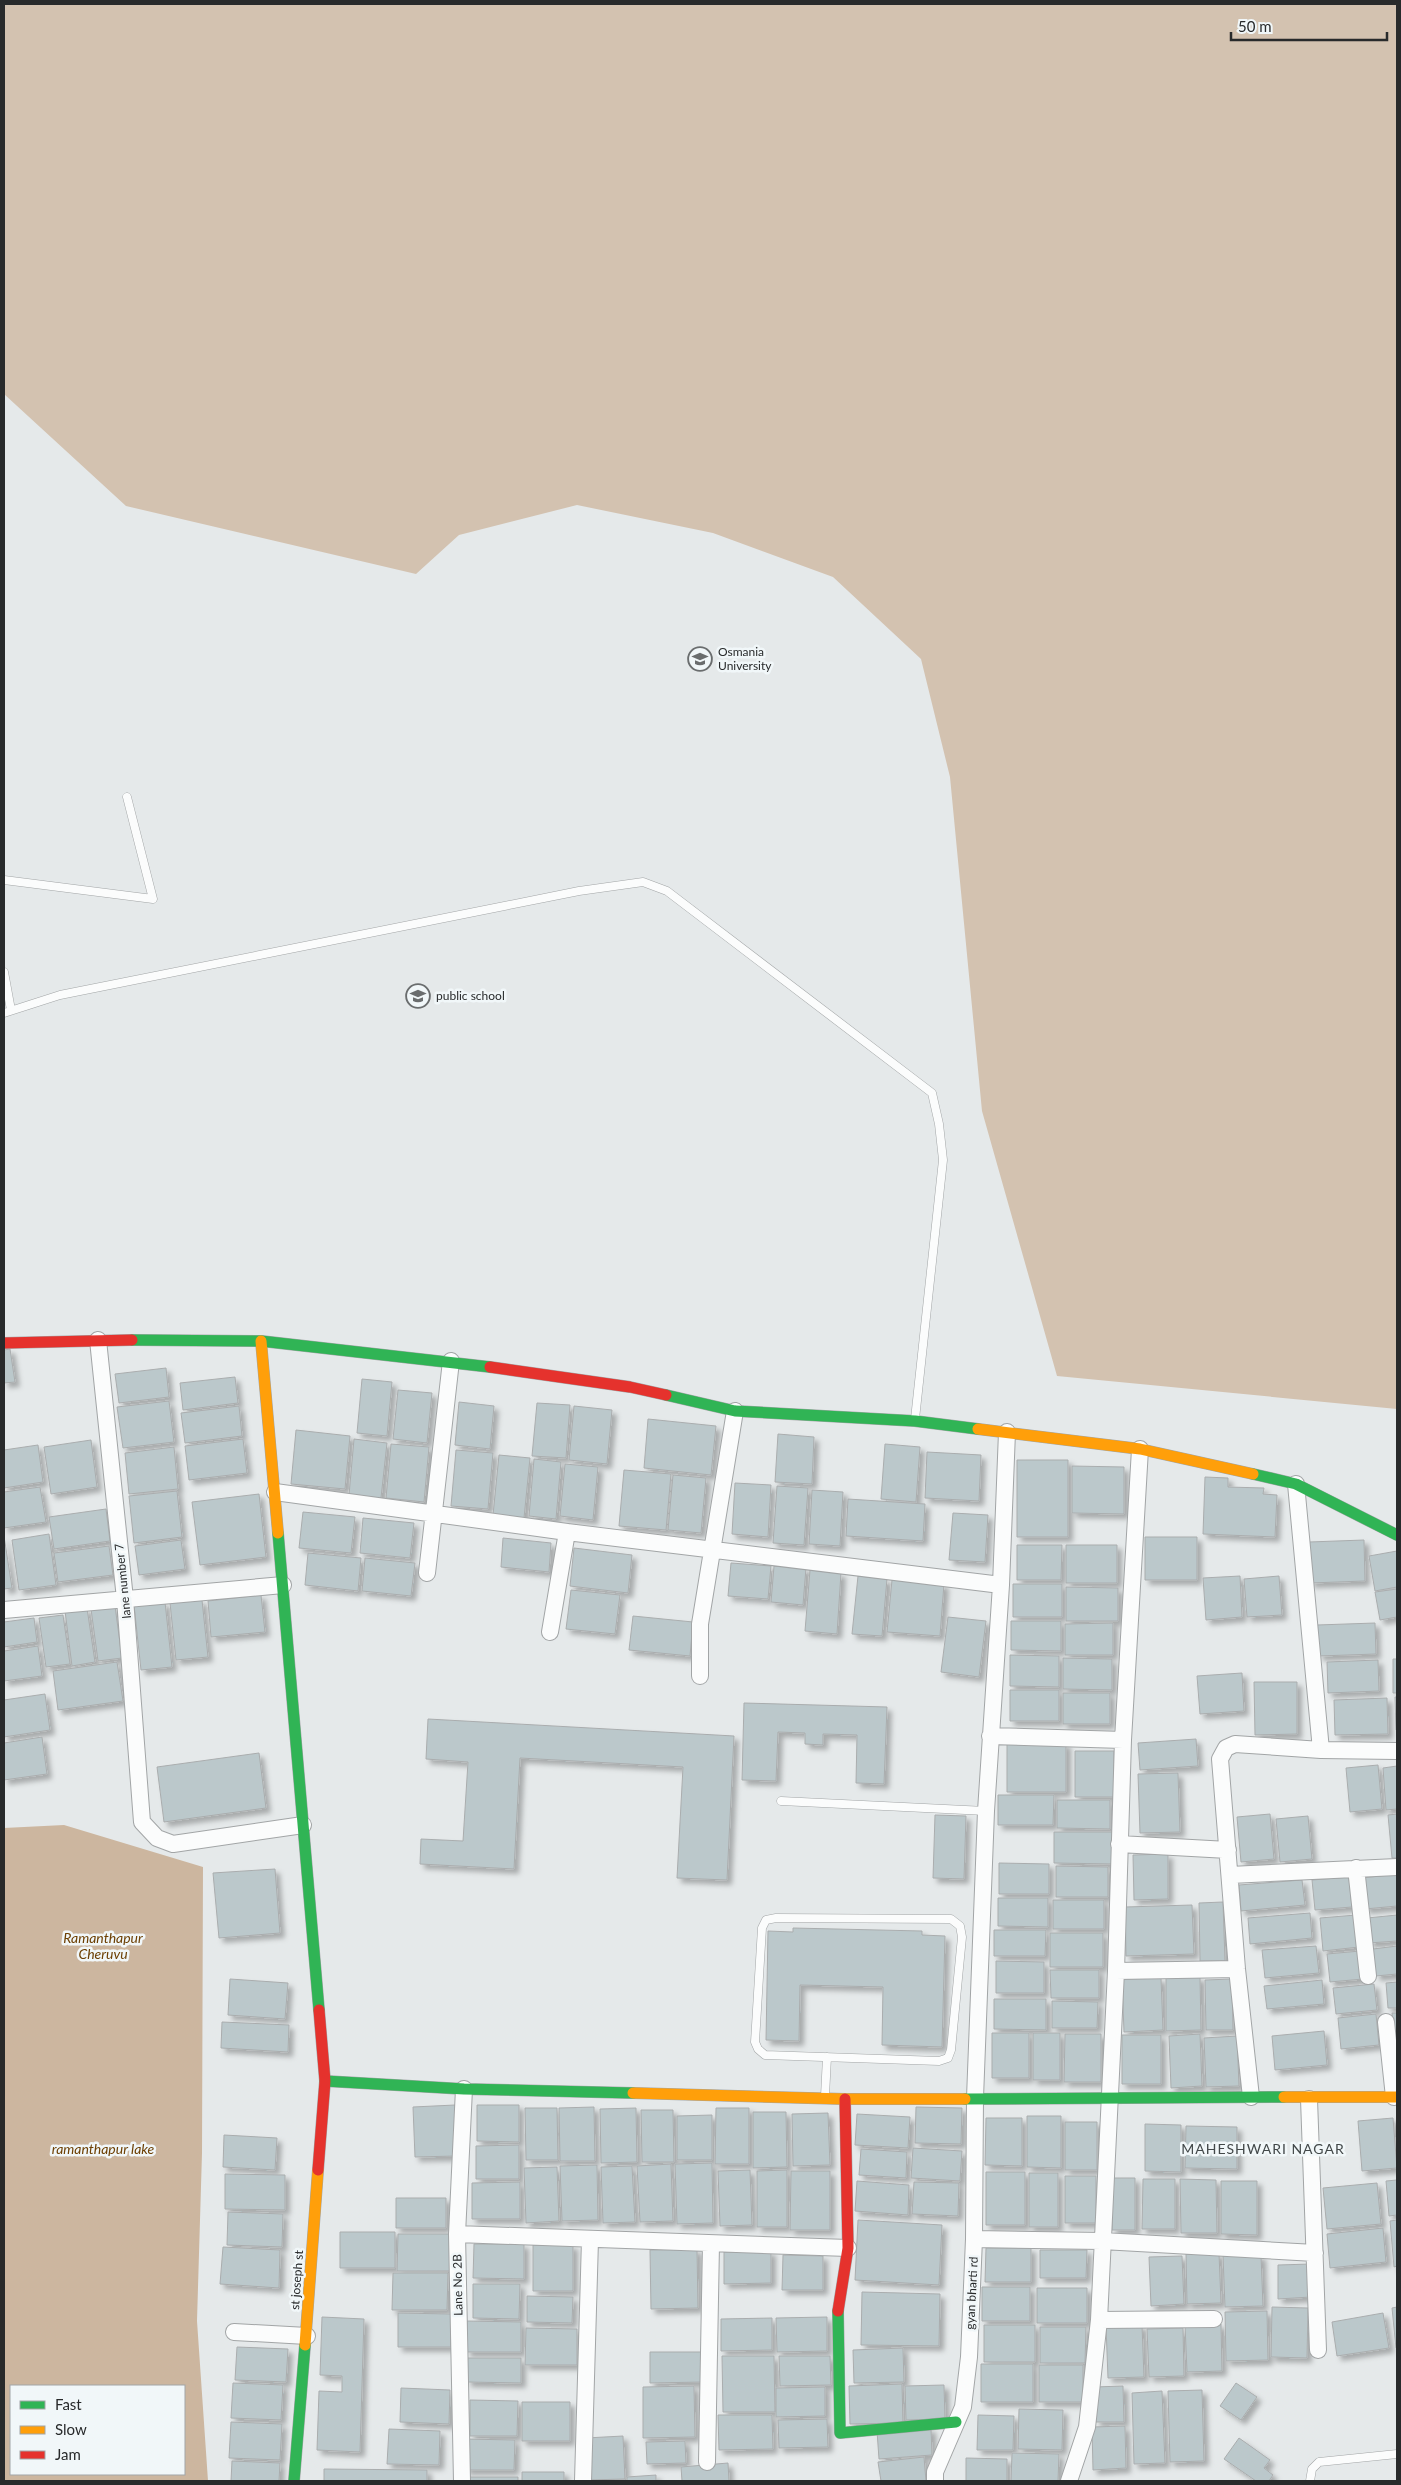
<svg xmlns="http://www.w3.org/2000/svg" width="1401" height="2485" font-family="Lato,sans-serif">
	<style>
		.forest { fill: #d3c2b0 }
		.water { fill: #ccb69f; fill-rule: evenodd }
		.building { fill: #bbc8cb; stroke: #aaadae; filter: url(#shadow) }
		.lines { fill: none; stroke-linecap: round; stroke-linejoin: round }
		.lane-casing { stroke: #a2a5a6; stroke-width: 9 }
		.street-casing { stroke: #a2a5a6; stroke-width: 18 }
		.fast-casing { stroke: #a2a5a6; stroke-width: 12 }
		.slow-casing { stroke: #a2a5a6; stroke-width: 12 }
		.jam-casing { stroke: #a2a5a6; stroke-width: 12 }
		.lane { stroke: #fbfcfc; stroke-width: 8 }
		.street { stroke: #fbfcfc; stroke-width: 16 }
		.fast { stroke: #30b455; stroke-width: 11 }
		.slow { stroke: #ff9f0a; stroke-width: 11 }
		.jam { stroke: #e5322d; stroke-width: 11 }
		.labels { text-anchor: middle; stroke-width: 5; stroke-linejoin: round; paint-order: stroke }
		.poi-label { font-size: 12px; fill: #282a2b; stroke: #f1f7f9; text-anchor: start }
		.street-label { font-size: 12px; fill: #282a2b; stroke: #f1f7f9 }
		.water-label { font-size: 14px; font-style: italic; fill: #6d4004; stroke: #f1f7f9 }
		.neighbourhood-label { font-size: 14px; letter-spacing: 1px; fill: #424849; stroke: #f1f7f9 }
	</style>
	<defs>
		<filter id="shadow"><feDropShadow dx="4.5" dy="4.5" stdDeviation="2.5" flood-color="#0004"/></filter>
	</defs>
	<rect width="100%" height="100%" fill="#e5e9ea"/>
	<path class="forest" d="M4,4H1397V1409L1057,1376L982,1111L950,777L921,659L833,577L713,533L577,505L459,535L416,574L126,506L4,394Z"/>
	<path class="water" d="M64,1825L203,1867L202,2153L197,2321L208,2481H4V1828ZM11,2386H184V2474H11Z"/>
	<path class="building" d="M10,1349L15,1382L4,1383V1350Z
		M166,1368L169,1397L119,1403L115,1374Z
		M235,1377L238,1403L183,1410L180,1383Z
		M362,1379L392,1382L387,1436L357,1433Z
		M398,1390L432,1393L427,1443L393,1439Z
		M169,1401L174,1442L123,1448L117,1407Z
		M459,1402L494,1406L490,1449L455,1445Z
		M537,1403L570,1405L566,1458L532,1456Z
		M239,1406L242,1436L185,1443L181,1413Z
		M574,1406L612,1410L607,1464L569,1460Z
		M648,1419L716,1426L711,1475L644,1468Z
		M296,1430L350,1436L345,1489L291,1484Z
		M778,1434L814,1437L812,1484L775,1482Z
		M243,1439L247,1473L189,1480L185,1446Z
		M354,1439L387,1443L381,1498L349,1495Z
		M91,1440L97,1487L51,1494L44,1447Z
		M391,1444L429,1447L424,1502L386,1498Z
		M885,1444L920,1447L916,1502L881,1499Z
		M38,1445L43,1482L4,1488V1450Z
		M174,1447L178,1489L129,1494L125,1453Z
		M456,1450L493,1453L488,1509L451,1506Z
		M927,1452L981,1455L979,1501L925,1498Z
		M499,1455L530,1458L524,1518L493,1515Z
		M534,1459L561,1462L556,1519L529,1516Z
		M1017,1460H1068V1537H1017Z
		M565,1464L598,1467L593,1520L560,1516Z
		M1072,1466L1124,1467V1514L1072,1513Z
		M624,1470L671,1474L666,1530L619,1526Z
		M673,1475L706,1478L701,1533L668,1530Z
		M1205,1477L1228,1478V1487L1264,1488L1263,1494L1277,1495L1275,1537L1203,1534Z
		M735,1483L771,1485L768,1537L732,1534Z
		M777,1486L808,1488L804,1545L773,1543Z
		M40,1487L46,1522L4,1528V1492Z
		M812,1490L843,1492L840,1546L809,1544Z
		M177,1491L182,1537L134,1543L129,1496Z
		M259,1494L266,1557L200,1565L192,1502Z
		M848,1499L925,1504L923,1541L846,1536Z
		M106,1509L110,1541L54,1549L49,1517Z
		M303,1512L355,1517L351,1553L299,1548Z
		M953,1513L988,1515L985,1562L949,1560Z
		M363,1518L414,1523L410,1558L360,1553Z
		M49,1534L56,1585L19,1590L12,1540Z
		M4,1536L12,1588L4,1589Z
		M1145,1537H1197V1580H1145Z
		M503,1538L551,1543L549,1572L501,1567Z
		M181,1540L185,1569L139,1575L135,1546Z
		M1364,1540L1365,1581L1310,1583L1309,1542Z
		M1017,1545H1062L1061,1580H1017Z
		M1066,1545H1117V1583H1066Z
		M109,1546L113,1575L58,1582L54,1553Z
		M574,1548L632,1555L628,1593L570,1586Z
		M1397,1551V1587L1375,1591L1369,1556Z
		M308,1553L361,1558L358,1591L305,1585Z
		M365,1558L415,1563L411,1596L362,1591Z
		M731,1563L771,1566L768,1599L728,1596Z
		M774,1566L806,1568L803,1605L771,1602Z
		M810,1570L841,1573L837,1634L805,1631Z
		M858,1576L887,1579L882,1636L852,1634Z
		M1240,1576L1242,1617L1206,1620L1203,1578Z
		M1279,1576L1282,1615L1247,1617L1244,1579Z
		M892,1580L944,1584L940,1636L887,1632Z
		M1013,1584H1062V1617H1013Z
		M1066,1587L1118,1588V1621H1066Z
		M1397,1589V1617L1380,1620L1375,1592Z
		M571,1590L620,1595L615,1634L566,1629Z
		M261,1595L265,1632L211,1637L208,1601Z
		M202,1600L208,1657L176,1660L170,1603Z
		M165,1602L172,1667L141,1670L134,1605Z
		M115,1606L122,1658L98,1661L91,1609Z
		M87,1608L95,1662L72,1666L65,1611Z
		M63,1615L70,1664L46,1667L39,1618Z
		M633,1616L693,1622L690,1656L629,1650Z
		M948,1617L986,1621L979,1677L941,1672Z
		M34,1618L37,1642L4,1647V1622Z
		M1011,1621H1061V1651L1011,1650Z
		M1113,1623V1655H1065V1624Z
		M1375,1623L1376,1654L1319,1656L1317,1625Z
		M38,1646L42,1676L4,1681V1651Z
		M1010,1655L1059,1656V1687L1010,1686Z
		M1063,1658L1112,1659V1690L1063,1689Z
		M1393,1659H1397V1693H1393Z
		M1378,1660L1379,1691L1328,1693L1327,1662Z
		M117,1662L123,1701L58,1710L53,1671Z
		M1242,1673L1244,1711L1200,1714L1197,1676Z
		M1254,1682H1297V1734L1255,1735Z
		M1010,1690H1059V1721H1010Z
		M1063,1693H1110V1724H1063Z
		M45,1694L50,1730L4,1737V1700Z
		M1395,1697H1397V1730H1396Z
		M1387,1698L1388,1734L1335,1735L1334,1700Z
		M744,1703L887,1707L884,1784L856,1783L857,1735L823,1734V1745L805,1744V1733L778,1732L776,1781L742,1780Z
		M428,1719L734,1736L727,1880L677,1878L683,1767L520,1758L514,1869L420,1864L421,1839L463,1841L468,1762L426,1759Z
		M42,1737L47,1774L4,1780V1743Z
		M1196,1739L1198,1766L1140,1770L1138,1743Z
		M1007,1743H1066V1792H1007Z
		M1075,1751H1114V1797H1075Z
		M259,1753L266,1808L164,1822L157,1767Z
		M1378,1765L1382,1809L1350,1812L1346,1768Z
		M1397,1766V1809L1386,1810L1383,1768Z
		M1178,1773L1180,1832L1140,1833L1138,1774Z
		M998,1795H1054L1053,1825H998Z
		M1057,1800H1110V1829L1057,1828Z
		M1270,1814L1274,1859L1241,1862L1237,1817Z
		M1397,1814V1858H1392L1388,1815Z
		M935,1815L966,1816L964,1879L933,1878Z
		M1308,1816L1312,1859L1280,1862L1276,1819Z
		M1054,1832H1113V1864L1054,1863Z
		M1168,1854V1899L1134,1900L1133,1855Z
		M999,1863L1049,1864V1894H999Z
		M1056,1866L1108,1867V1897H1056Z
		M275,1869L280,1933L219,1938L213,1873Z
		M1397,1874V1906L1365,1909L1362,1878Z
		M1349,1877L1352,1907L1315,1910L1312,1880Z
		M1302,1880L1305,1905L1241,1911L1239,1885Z
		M998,1898H1048V1927L998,1926Z
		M1053,1900H1104V1929H1053Z
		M1223,1902L1225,1961H1200L1199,1903Z
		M1192,1905L1194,1954L1126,1956L1125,1907Z
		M1310,1913L1312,1938L1250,1944L1248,1918Z
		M1356,1915L1359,1947L1323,1951L1320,1918Z
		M1397,1915V1941L1369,1943L1367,1918Z
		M793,1928L922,1931V1935L945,1936L942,2047L882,2045L883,1987L800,1985L799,2041L766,2040L768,1931L793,1932Z
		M994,1930H1046L1045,1956H994Z
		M1050,1933H1103V1967H1050Z
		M1316,1946L1319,1973L1265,1978L1262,1950Z
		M1397,1946V1974L1376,1976L1373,1949Z
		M1360,1951L1363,1979L1330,1982L1327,1954Z
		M996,1961L1044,1962V1993H996Z
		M1050,1970H1099V1998H1051Z
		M1166,1977H1200L1201,2030L1166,2031Z
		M1161,1978L1163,2030L1124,2032L1122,1979Z
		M230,1979L288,1983L285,2019L228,2015Z
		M1232,1979L1233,2030H1206L1205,1980Z
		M1322,1980L1324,2004L1267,2009L1264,1986Z
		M1397,1982V2008H1388L1386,1983Z
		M1374,1984L1377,2010L1336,2014L1333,1988Z
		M994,1999H1046V2030L994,2029Z
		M1052,2001L1098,2002L1097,2028H1052Z
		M1392,2013H1397V2076Z
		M1376,2014L1379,2045L1341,2049L1338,2018Z
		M222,2022L289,2025L288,2052L221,2048Z
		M1324,2031L1327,2065L1275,2070L1272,2036Z
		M992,2033H1029V2078H992Z
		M1033,2033H1060V2080H1033Z
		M1065,2034H1101V2082H1064Z
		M1200,2034L1202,2086L1171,2088L1169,2036Z
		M1122,2035H1161V2084H1122Z
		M1237,2036L1239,2086L1206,2087L1204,2038Z
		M455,2105L457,2156L415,2157L413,2107Z
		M477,2105H519V2142L477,2141Z
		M594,2107L595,2161H560L559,2108Z
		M916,2107L962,2108L961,2144L915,2143Z
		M525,2108H557L558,2160H526Z
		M636,2108L637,2162L601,2163L600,2109Z
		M716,2108H749V2164H715Z
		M641,2110H673L674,2162H642Z
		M753,2112H786L787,2167L753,2168Z
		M828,2113L830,2165L793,2166L792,2114Z
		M857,2114L910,2117L908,2148L855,2145Z
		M712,2115V2160H677V2116Z
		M1027,2116H1061V2168L1027,2167Z
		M986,2118H1022V2166L985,2165Z
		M1393,2118L1397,2168L1362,2171L1358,2121Z
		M1065,2122H1097V2170H1065Z
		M1145,2124L1181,2125V2172L1145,2171Z
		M1186,2126L1237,2127V2169L1185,2168Z
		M224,2135L277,2138L275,2170L223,2167Z
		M519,2145V2179H476V2146Z
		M913,2148L962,2151L960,2181L911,2178Z
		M861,2149L907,2152L906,2178L859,2175Z
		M712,2163L713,2223L677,2224L675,2164Z
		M671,2164L673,2221L640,2222L637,2166Z
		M597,2165L598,2220L562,2221L560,2166Z
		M632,2166L635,2222L603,2223L601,2167Z
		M557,2167L559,2221L526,2223L524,2168Z
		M750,2170L752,2225L720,2226L718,2171Z
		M787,2170V2227H757V2171Z
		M791,2171H830V2230H790Z
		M986,2172H1025V2225H986Z
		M1029,2173H1058V2227H1029Z
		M225,2174L285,2175V2210L225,2209Z
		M1065,2176H1096V2223H1065Z
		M1112,2178H1135V2230H1112Z
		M1143,2179H1175V2229H1142Z
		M1180,2179L1216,2180L1217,2233H1181Z
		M1397,2180V2215L1389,2216L1386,2181Z
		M857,2181L909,2185L908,2215L855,2211Z
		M1221,2181H1257V2235L1221,2234Z
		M520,2182V2219H472V2183Z
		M914,2182L959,2183L958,2216L912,2214Z
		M1377,2183L1381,2224L1327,2229L1323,2188Z
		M396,2198H446V2228H396Z
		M228,2212L283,2214L282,2247L227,2245Z
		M858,2220L942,2225L939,2285L855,2280Z
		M1397,2220V2266L1394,2267L1390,2221Z
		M1383,2228L1386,2262L1330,2268L1327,2234Z
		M340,2232H395V2268H340Z
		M398,2234H450V2271H397Z
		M474,2244H524V2279L473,2278Z
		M533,2245H573V2291H533Z
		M223,2247L280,2250L279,2288L220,2284Z
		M986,2248H1031V2282H985Z
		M697,2249L698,2308L651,2309L650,2250Z
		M1040,2250H1087L1086,2278H1040Z
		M771,2251V2283L724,2284V2252Z
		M1219,2253L1221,2303L1187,2304L1186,2254Z
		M783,2255L823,2256V2290H782Z
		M1261,2255L1263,2306L1225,2307L1223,2256Z
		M1182,2256L1184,2304L1151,2306L1149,2257Z
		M1311,2264V2297L1278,2299V2265Z
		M393,2273H448L447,2310H392Z
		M473,2284H520L519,2319L473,2318Z
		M982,2287H1030V2321H982Z
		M1037,2288H1087V2323H1037Z
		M862,2292L940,2294L939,2346L861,2345Z
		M527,2296L573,2297L572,2323L527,2322Z
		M1272,2307L1308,2308L1307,2358L1271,2357Z
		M1397,2307V2348H1396L1392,2308Z
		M1267,2311L1268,2360L1226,2361L1225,2312Z
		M398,2313L451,2314V2347H398Z
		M1383,2313L1389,2348L1337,2356L1332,2322Z
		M322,2317L364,2319L360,2452L317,2450L319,2391L342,2392V2376L320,2375Z
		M827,2317V2351L777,2352L776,2318Z
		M772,2318V2350L721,2351V2319Z
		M467,2321L521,2322V2352H466Z
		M1221,2324L1222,2371L1187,2372L1185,2325Z
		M984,2325H1035V2362H984Z
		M1142,2325L1144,2377L1108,2378L1106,2326Z
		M1040,2327H1086L1085,2363H1040Z
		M526,2328L577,2329V2365H525Z
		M1183,2328L1184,2376L1149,2377L1147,2329Z
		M237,2347L288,2349L286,2382L235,2380Z
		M903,2348L904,2382L854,2383L853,2350Z
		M650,2352H703L704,2382L650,2383Z
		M722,2356H774L775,2412H723Z
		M779,2356H830L831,2385L780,2386Z
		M467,2358H521V2383L467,2382Z
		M981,2364H1033V2402H981Z
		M1039,2365H1083V2402H1039Z
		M233,2383L283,2385L281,2420L231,2418Z
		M1236,2383L1257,2397L1241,2420L1220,2406Z
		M902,2384L903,2423L850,2424L849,2386Z
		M944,2385L945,2419L906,2420L905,2386Z
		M694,2386L695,2437L643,2438V2387Z
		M1123,2386L1124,2422H1096L1094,2387Z
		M825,2387V2416L776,2417V2388Z
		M401,2388L450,2390L449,2424L400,2422Z
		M1202,2390L1204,2461L1170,2462L1168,2391Z
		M1162,2391L1165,2463L1134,2464L1132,2393Z
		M470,2400L518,2401L517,2436H470Z
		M522,2402H570V2441H522Z
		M1019,2409L1063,2410L1062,2450L1018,2449Z
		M718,2415H772L773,2449L719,2450Z
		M978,2415L1014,2416L1013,2450H977Z
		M827,2419L828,2447L779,2448L778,2420Z
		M231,2422L282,2424L280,2460L229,2458Z
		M1125,2426L1126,2468L1093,2470L1092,2427Z
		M931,2428L932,2455L879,2459L877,2431Z
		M389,2429L440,2431L439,2465L387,2464Z
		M623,2436L625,2479L588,2480L586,2438Z
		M1239,2438L1270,2460L1264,2468L1273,2475L1269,2481H1256L1224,2459Z
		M465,2439L515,2440L514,2470H465Z
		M685,2441L686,2463L647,2464L646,2442Z
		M1012,2453L1059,2454L1058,2481H1011Z
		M924,2457L926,2481H881L878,2462Z
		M966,2458L1007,2459V2481H966Z
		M232,2461L280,2463L279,2481H231Z
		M728,2463L729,2481H682L681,2467Z
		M324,2469L427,2470V2481H324Z
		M522,2472H564V2481H522Z
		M656,2475V2481H627V2477Z
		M467,2477H518V2481H467Z"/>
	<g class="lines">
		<g class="lane-casing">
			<path id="lane" d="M4,880L153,899L127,797
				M4,972L11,1010
				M4,1013L60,995L579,891L643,882L667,891L932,1093L939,1124L943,1160L915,1419
				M781,1801L986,1811
				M776,1918L951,1919L960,1926L962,1937L951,2050L948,2058L939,2061L765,2055L758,2049L755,2042L762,1928L766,1920Z
				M825,2096L827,2057
				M1310,2481L1312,2469L1319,2462L1397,2454"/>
		</g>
		<g class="street-casing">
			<path id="street" d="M98,1340L125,1599L142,1822L157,1838L173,1844L303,1825
				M1296,1484L1321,1750L1397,1751
				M275,1492L567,1532L1001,1585
				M427,1573L451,1361
				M4,1610L283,1585
				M550,1632L567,1532
				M700,1676V1624L735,1411
				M990,1736L1123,1740
				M1119,1844L1228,1850
				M1356,1868L1368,1976
				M1230,1875L1397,1867
				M1116,1971L1237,1969
				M1386,2022L1394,2097
				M1251,2097L1237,1969L1220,1759L1226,1748L1235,1744L1321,1750
				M1309,2099L1318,2350
				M457,2234L848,2248
				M974,2239L1102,2241L1315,2253
				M1099,2320L1214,2319
				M234,2332L307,2336
				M707,2462L711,2244
				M462,2481L457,2234L464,2089
				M583,2481L590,2240
				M935,2481V2472L963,2407L969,2357L974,2239L975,2098L986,1811L1001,1585L1007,1432
				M1069,2481L1087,2427L1099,2320L1116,1971L1123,1740L1140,1449"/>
		</g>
		<g class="fast-casing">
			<path id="fast" d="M132,1340L261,1341L490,1367
				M666,1395L735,1411L915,1421L978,1429
				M1253,1474L1296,1484L1397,1535
				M278,1533L319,2010
				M325,2081L464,2089L633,2093
				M965,2099L1284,2097
				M838,2311L840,2433L956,2422
				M294,2481L305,2345"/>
		</g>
		<g class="slow-casing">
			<path id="slow" d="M261,1341L278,1533
				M978,1429L1140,1449L1253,1474
				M633,2093L845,2099H965
				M1284,2097H1397
				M305,2345L318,2170"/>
		</g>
		<g class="jam-casing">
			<path id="jam" d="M4,1343L132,1340
				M490,1367L630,1387L666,1395
				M318,2170L325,2081L319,2010
				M838,2311L848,2248L845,2099"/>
		</g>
		<use href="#lane" class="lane"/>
		<use href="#street" class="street"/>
		<use href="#fast" class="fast"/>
		<use href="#slow" class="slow"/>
		<use href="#jam" class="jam"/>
	</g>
	<defs>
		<g id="university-ring" transform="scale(1.25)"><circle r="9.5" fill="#f1f7f9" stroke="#6a6d6e" stroke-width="1.5"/><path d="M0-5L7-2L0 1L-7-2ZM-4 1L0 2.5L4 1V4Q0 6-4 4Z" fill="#6a6d6e"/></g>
		<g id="school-ring" transform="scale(1.25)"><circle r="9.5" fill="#f1f7f9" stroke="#6a6d6e" stroke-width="1.5"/><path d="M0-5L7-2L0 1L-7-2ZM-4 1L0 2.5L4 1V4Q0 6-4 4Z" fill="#6a6d6e"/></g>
	</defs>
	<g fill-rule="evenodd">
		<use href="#university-ring" x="700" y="659"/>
		<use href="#school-ring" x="418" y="996"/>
	</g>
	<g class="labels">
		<g class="poi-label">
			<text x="718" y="656">Osmania<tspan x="718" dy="14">University</tspan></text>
			<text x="436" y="1000">public school</text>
		</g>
		<g class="street-label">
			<text transform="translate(123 1581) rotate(-96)" y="4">lane number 7</text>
			<text transform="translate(297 2280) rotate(-86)" y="4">st joseph st</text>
			<text transform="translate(458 2285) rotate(-91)" y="4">Lane No 2B</text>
			<text transform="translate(972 2293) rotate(-87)" y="4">gyan bharti rd</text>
		</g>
		<g class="water-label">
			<text x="103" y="1943">Ramanthapur<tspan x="103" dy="16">Cheruvu</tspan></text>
			<text x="103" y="2154">ramanthapur lake</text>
		</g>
		<g class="neighbourhood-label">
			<text x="1263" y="2154">MAHESHWARI NAGAR</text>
		</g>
	</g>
	<rect width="1401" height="2485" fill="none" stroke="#282a2b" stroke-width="10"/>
	<rect x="10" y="2385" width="175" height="90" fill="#f1f7f9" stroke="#a1a5a7"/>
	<rect x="20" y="2401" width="25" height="8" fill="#30b455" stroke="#a1a5a7"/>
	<text x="55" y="2410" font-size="15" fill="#282a2b">Fast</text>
	<rect x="20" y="2426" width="25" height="8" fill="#ff9f0a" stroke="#a1a5a7"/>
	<text x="55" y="2435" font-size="15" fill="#282a2b">Slow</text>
	<rect x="20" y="2451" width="25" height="8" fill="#e5322d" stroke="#a1a5a7"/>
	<text x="55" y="2460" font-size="15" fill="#282a2b">Jam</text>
	<path d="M1231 32v8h156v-8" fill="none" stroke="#282a2b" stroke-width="2.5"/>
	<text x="1238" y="32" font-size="15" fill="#282a2b" stroke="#f1f7f9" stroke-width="4" paint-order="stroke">50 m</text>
</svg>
